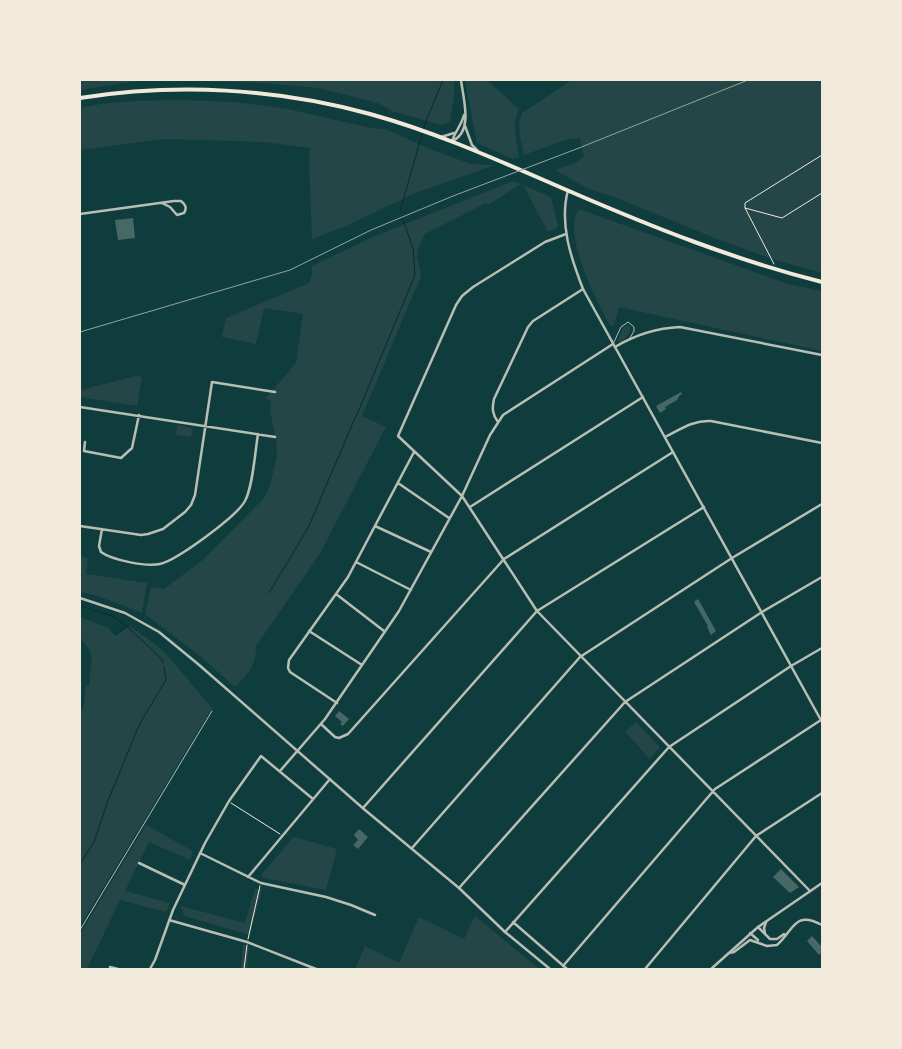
<svg xmlns="http://www.w3.org/2000/svg" width="902" height="1049" font-family="Cabin,sans-serif">
	<style>
		.green { fill: #244646 }
		.lines { fill: none; stroke-linecap: round; stroke-linejoin: round }
		.stream { stroke: #0a2a2b; stroke-width: 1 }
		.building { fill: #486865 }
		.path { stroke: #f1e9da; stroke-width: 1 }
		.service { stroke: #b8beb3; stroke-width: 1 }
		.minor { stroke: #b8beb3; stroke-width: 2.5 }
		.tertiary { stroke: #b8beb3; stroke-width: 2.5 }
		.primary { stroke: #f1e9da; stroke-width: 4 }
		.rail { stroke: #97a49c; stroke-width: 1 }
	</style>
	<rect width="100%" height="100%" fill="#0f3d3e"/>
	<path class="green" d="M80,80H143L80,90Z
		M182,80H454V96L450,121L442,125L392,111L378,103L319,88L262,83Z
		M465,80H487L519,109C511,125 517,140 519,157L513,159L477,143Z
		M572,80H822V273L775,260L717,239L614,197L589,189L555,170L573,164L584,157L580,138L565,140L524,155C521,141 516,127 522,113Z
		M180,100L235,102L288,109L371,128L385,129L435,151L471,164L495,165L413,194L344,227L312,239L309,160L310,148L264,142L165,139L80,150V108C113,100 146,101 180,100Z
		M513,181L521,184L488,205L486,203L425,234L418,249L417,257L421,276L362,416L386,427L319,555L256,646C256,666 248,674 235,687L200,656L145,614L151,587L164,589L204,559L265,497L271,482L277,455L276,439L270,411L271,400L265,399L296,363L303,314L264,308L256,344L222,337L226,318L309,283L312,274V266L377,235Z
		M523,185L551,197L558,227L548,232Z
		M579,209L788,284L822,291V351L619,307L614,325L610,326C597,301 561,233 579,209Z
		M628,325L630,327L629,334L622,341H618L623,328Z
		M136,376L142,377L137,406L80,397V390Z
		M177,425L193,428L191,437L176,435Z
		M80,556L88,558L86,574L147,583L142,613L98,596L80,592Z
		M80,617L109,628L115,636L130,626L156,645L168,656L212,708L80,926V710H83L86,686H89L92,659L90,651L80,637Z
		M636,722L660,747L650,759L625,732Z
		M146,825L193,851L190,860L149,842L125,891L170,903L166,912L120,900L87,969H80V934Z
		M294,837L337,849L326,890L264,878L261,875Z
		M255,889H262L250,935L184,916L181,906L245,923Z
		M475,916L539,969H355L365,946L399,963L419,917L464,939Z
		M243,944L249,947L247,969H241Z"/>
	<g class="lines">
		<path class="stream" d="M400,211L425,124L443,80
			M356,417L415,275L413,248L403,220
			M269,593L308,528L355,418
			M80,606L112,616L122,622L162,659L163,663
			M116,634L125,627
			M80,864L94,842L109,798L140,723L166,680L164,667"/>
	</g>
	<path class="building" d="M133,218L135,238L118,240L115,220Z
		M681,392L682,394L679,396L677,400L665,407L666,409L660,413L656,406Z
		M698,599L716,631L711,635L707,627L708,626L694,602Z
		M339,711L349,719L343,726L340,724L342,722L335,716Z
		M359,829L368,837L358,849L353,845L358,840L354,835Z
		M781,869L799,887L790,893L773,877Z
		M812,936L822,947V952L819,955L807,941Z"/>
	<g class="lines">
		<path class="path" d="M745,208L782,218L822,193
			M774,264L745,208V203L822,155
			M231,803L280,834
			M248,939L260,886
			M244,969L247,945"/>
		<path class="service" d="M614,342L621,327L628,322L634,327V331L630,338
			M80,930L212,711"/>
		<path class="minor" d="M80,214L174,201H181C186,205 187,208 184,213L177,215L170,207L162,203
			M566,234L545,242L473,287L462,296L456,305L398,436L462,496L537,611L810,891
			M615,347C635,335 657,328 680,327L822,355
			M80,407L275,437
			M498,422C492,414 492,408 494,399L528,327L533,321L583,289
			M665,437C681,429 693,420 711,421L822,443
			M85,442L84,451L121,458L132,448L139,415
			M398,483L449,518
			M470,507L643,397
			M80,526L141,535L148,534L163,529L185,512L191,505L195,495L212,382L275,392
			M375,526L431,552
			M102,529L99,546L101,552C112,560 146,567 160,564C177,560 236,517 245,501C253,486 255,452 258,434
			M356,562L411,590
			M336,594L384,631
			M309,631L362,665
			M337,703L290,672L288,668L289,660L348,577L414,452
			M321,724L335,737L339,738L348,734L504,559L673,452
			M280,771L325,719L399,611L462,496L490,435L503,415L613,344
			M363,808L537,611L704,507
			M412,848L580,657L732,558L822,504
			M200,853L261,883L326,897L351,905L375,915
			M139,863L185,885
			M248,877L330,779
			M459,888L625,702L762,612L822,577
			M169,920L247,942L316,969
			M513,922L567,969
			M758,927L770,939H777L784,934
			M505,932L669,747L791,666L822,648
			M750,933L758,940
			M765,933L764,928L766,922
			M729,953L734,952L750,940L767,946L777,945C794,930 794,910 822,925
			M563,966L715,789L821,720
			M110,967L118,969
			M150,969L155,960L173,910L205,843L229,801L261,756L313,799
			M645,969L756,836L822,793"/>
		<path class="tertiary" d="M465,126L472,145L477,150
			M441,137L454,133
			M452,141C474,132 463,98 461,80
			M452,141C455,132 462,124 464,115
			M568,190C559,224 571,258 583,289L822,722
			M80,598L125,613L159,632L198,664L365,810L459,888L505,932L550,969
			M711,969L758,927L822,883"/>
		<path class="primary" d="M80,98C176,83 276,88 370,114C439,133 504,163 569,191C652,227 735,260 822,282"/>
		<path class="rail" d="M80,332L290,270L371,230L453,196L579,148L748,80"/>
	</g>
	<rect width="902" height="1049" fill="none" stroke="#f1e9da" stroke-width="162"/>
</svg>
